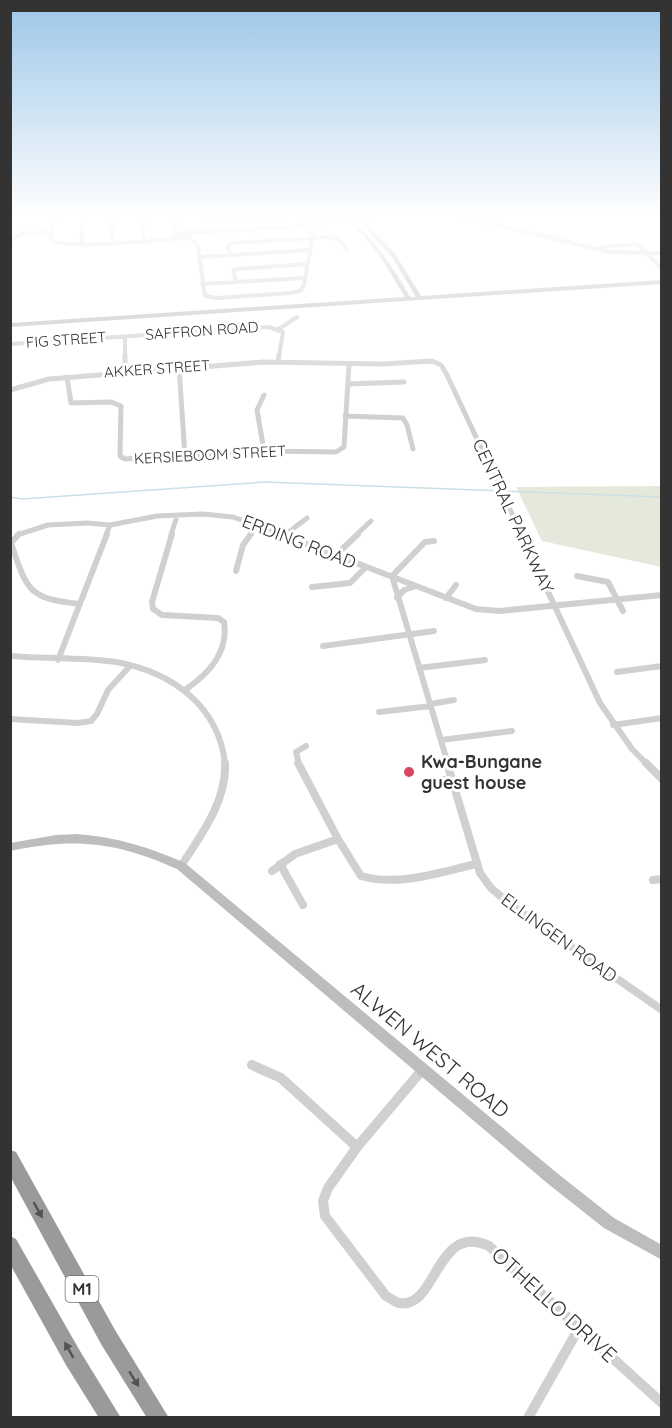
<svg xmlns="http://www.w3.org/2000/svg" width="672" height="1428" font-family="Quicksand,sans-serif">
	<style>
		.green { fill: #e4e9dc }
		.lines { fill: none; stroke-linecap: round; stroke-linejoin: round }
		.stream { stroke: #cbe0e7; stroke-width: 1.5 }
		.street-far4 { stroke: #d0d0d0; stroke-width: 4 }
		.street-far3 { stroke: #d0d0d0; stroke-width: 5 }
		.street-far2 { stroke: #d0d0d0; stroke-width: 6 }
		.street-far1 { stroke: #d0d0d0; stroke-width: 8 }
		.street { stroke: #d0d0d0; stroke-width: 10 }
		.secondary { fill: #bdbdbd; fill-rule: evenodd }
		.highway { fill: #9a9a9a; fill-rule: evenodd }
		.oneway { fill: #525252 }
		.poi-dot { fill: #d94562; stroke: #fff; stroke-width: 2 }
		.labels { text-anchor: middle; stroke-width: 6; stroke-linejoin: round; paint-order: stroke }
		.far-street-label { font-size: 15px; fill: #333; stroke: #fff }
		.shield { fill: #fff; stroke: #707070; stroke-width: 1.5 }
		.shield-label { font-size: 16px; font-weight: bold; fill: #333 }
		.street-label { font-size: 18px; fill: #333; stroke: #fff }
		.poi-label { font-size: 18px; font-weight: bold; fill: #333; stroke: #fff; text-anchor: start }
		.near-street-label { font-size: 21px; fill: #333; stroke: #fff }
	</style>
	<rect width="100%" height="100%" fill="#fff"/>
	<path class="green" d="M661,486V567L542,541L516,487Z"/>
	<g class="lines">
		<path class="stream" d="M10,497L22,499L265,482L662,497"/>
		<path class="street-far4" d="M61,216L54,222L50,239C64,251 158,240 181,238
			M143,216V241
			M174,216L175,235
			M205,216L211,220L286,216
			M462,216L609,252L662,253
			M182,233H188L190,235L183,238L176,236Z
			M186,233L291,227L370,216
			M189,236L198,247L205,296L217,298L290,293L300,291L304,285L313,235L307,225
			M10,239L22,234L51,232
			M112,243L113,216
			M81,244L83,221
			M10,245H13
			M599,250L604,247L637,244L662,269
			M230,255L228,246L233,243L328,237L339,239L347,250
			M199,257L310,250
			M236,282L233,271L237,269L307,264
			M202,284L304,278
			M279,329L297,317
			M125,338V356
			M10,344L269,327L283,332L279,356"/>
		<path class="street-far3" d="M125,355V371
			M278,362L279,355
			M179,367L185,456
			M67,377L71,403L111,402L121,406L120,456L125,459L264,451L336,452L344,447L349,364
			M348,384L404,382
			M10,390L49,379L264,362L382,364L432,361L441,365L446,373L522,535
			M264,395L257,410L264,451
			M345,416L403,418L407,425L413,449
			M17,535L48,525L87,523L110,525L157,516L203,514L233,517L285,535
			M106,535L110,525
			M171,535L177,516
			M250,535L258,525
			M285,535L307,518
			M356,535L371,521"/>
		<path class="street-far2" d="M19,534L11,543C27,590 28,599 80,604
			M172,534L152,602L153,609L162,615L218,618L224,622C229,653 208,674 185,690
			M281,534L476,609L499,611L662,595
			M521,534L600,703L632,749L647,764
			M434,541L425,542L392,576L448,764
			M336,555L358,534
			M236,571L243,545L251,534
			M577,576L608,582L623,611
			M312,587L350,583L366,567
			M397,598L404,590L416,586
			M446,598L456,585
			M323,646L434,631
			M10,656C45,659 81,657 116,662C172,672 219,706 225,764
			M58,660L107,534
			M419,668L485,660
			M617,672L662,666
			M430,704L454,700
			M379,712L431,706
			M10,719L78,723L91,721L97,714L108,690L130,666
			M613,725L662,718
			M441,740L512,731
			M299,764L296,752L306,746"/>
		<path class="street-far1" d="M298,763L338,839L361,876C397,887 440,872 476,864
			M447,763L480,873L491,888L511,905L662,1010
			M646,763L662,779
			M424,783L451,779
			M280,864L303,905
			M181,866C201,835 227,801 225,763
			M272,871L295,854L338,839
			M653,880L662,879"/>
		<path class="street" d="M252,1065L281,1078L357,1147
			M423,1069L357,1147L328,1188L323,1201L325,1216L386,1296C390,1298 395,1302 399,1303C437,1310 436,1221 489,1246L662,1403
			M528,1418L579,1328"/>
		<path class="secondary" d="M343,216H347C374,239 393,266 410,297H416L392,257L363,226V224H367L396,255L421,296L662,280V284L10,327V323L405,297L379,255L363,235Z
			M77,834C116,837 149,847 185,863L557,1173L614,1218L662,1245V1260L604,1228L547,1183L177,869C117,842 75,837 10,851V843L56,835Z"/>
		<path class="highway" d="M10,1150L16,1152L115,1330L169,1418H147L101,1344L10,1176Z
			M10,1236L16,1239L80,1351L121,1418H99L66,1365L10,1264Z"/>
	</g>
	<defs><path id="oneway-solid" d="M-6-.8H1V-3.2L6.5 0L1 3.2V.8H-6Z" transform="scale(1.5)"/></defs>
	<g class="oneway">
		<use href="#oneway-solid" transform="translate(38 1210) rotate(61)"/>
		<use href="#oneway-solid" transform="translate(69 1350) rotate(-119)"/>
		<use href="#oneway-solid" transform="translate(134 1379) rotate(58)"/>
	</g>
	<linearGradient id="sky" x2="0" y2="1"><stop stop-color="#9cc6e8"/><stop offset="0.52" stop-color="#fff"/><stop offset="1" stop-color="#fff" stop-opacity="0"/></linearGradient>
	<rect width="672" height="416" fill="url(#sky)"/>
	<circle class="poi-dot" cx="409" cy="772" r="6"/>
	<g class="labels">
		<g class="far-street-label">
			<text transform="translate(202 331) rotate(-4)" y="5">SAFFRON ROAD</text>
			<text transform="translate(66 340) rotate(-4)" y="5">FIG STREET</text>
			<text transform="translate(157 369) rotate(-4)" y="5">AKKER STREET</text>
			<text transform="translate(210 455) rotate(-3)" y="5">KERSIEBOOM STREET</text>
		</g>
		<rect class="shield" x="65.5" y="1276" width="33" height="26" rx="4.5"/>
		<g class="shield-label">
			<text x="82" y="1295">M1</text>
		</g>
		<g class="street-label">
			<text transform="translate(513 516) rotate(65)" y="6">CENTRAL PARKWAY</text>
			<text transform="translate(299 542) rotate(21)" y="6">ERDING ROAD</text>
			<text transform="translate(559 938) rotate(36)" y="6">ELLINGEN ROAD</text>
		</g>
		<g class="poi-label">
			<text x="421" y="768">Kwa-Bungane<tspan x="421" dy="21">guest house</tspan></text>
		</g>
		<g class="near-street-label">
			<text transform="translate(430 1050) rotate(40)" y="7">ALWEN WEST ROAD</text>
			<text transform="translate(554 1305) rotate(42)" y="7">OTHELLO DRIVE</text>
		</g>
	</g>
	<rect width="672" height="1428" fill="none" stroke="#333333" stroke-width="24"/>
</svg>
